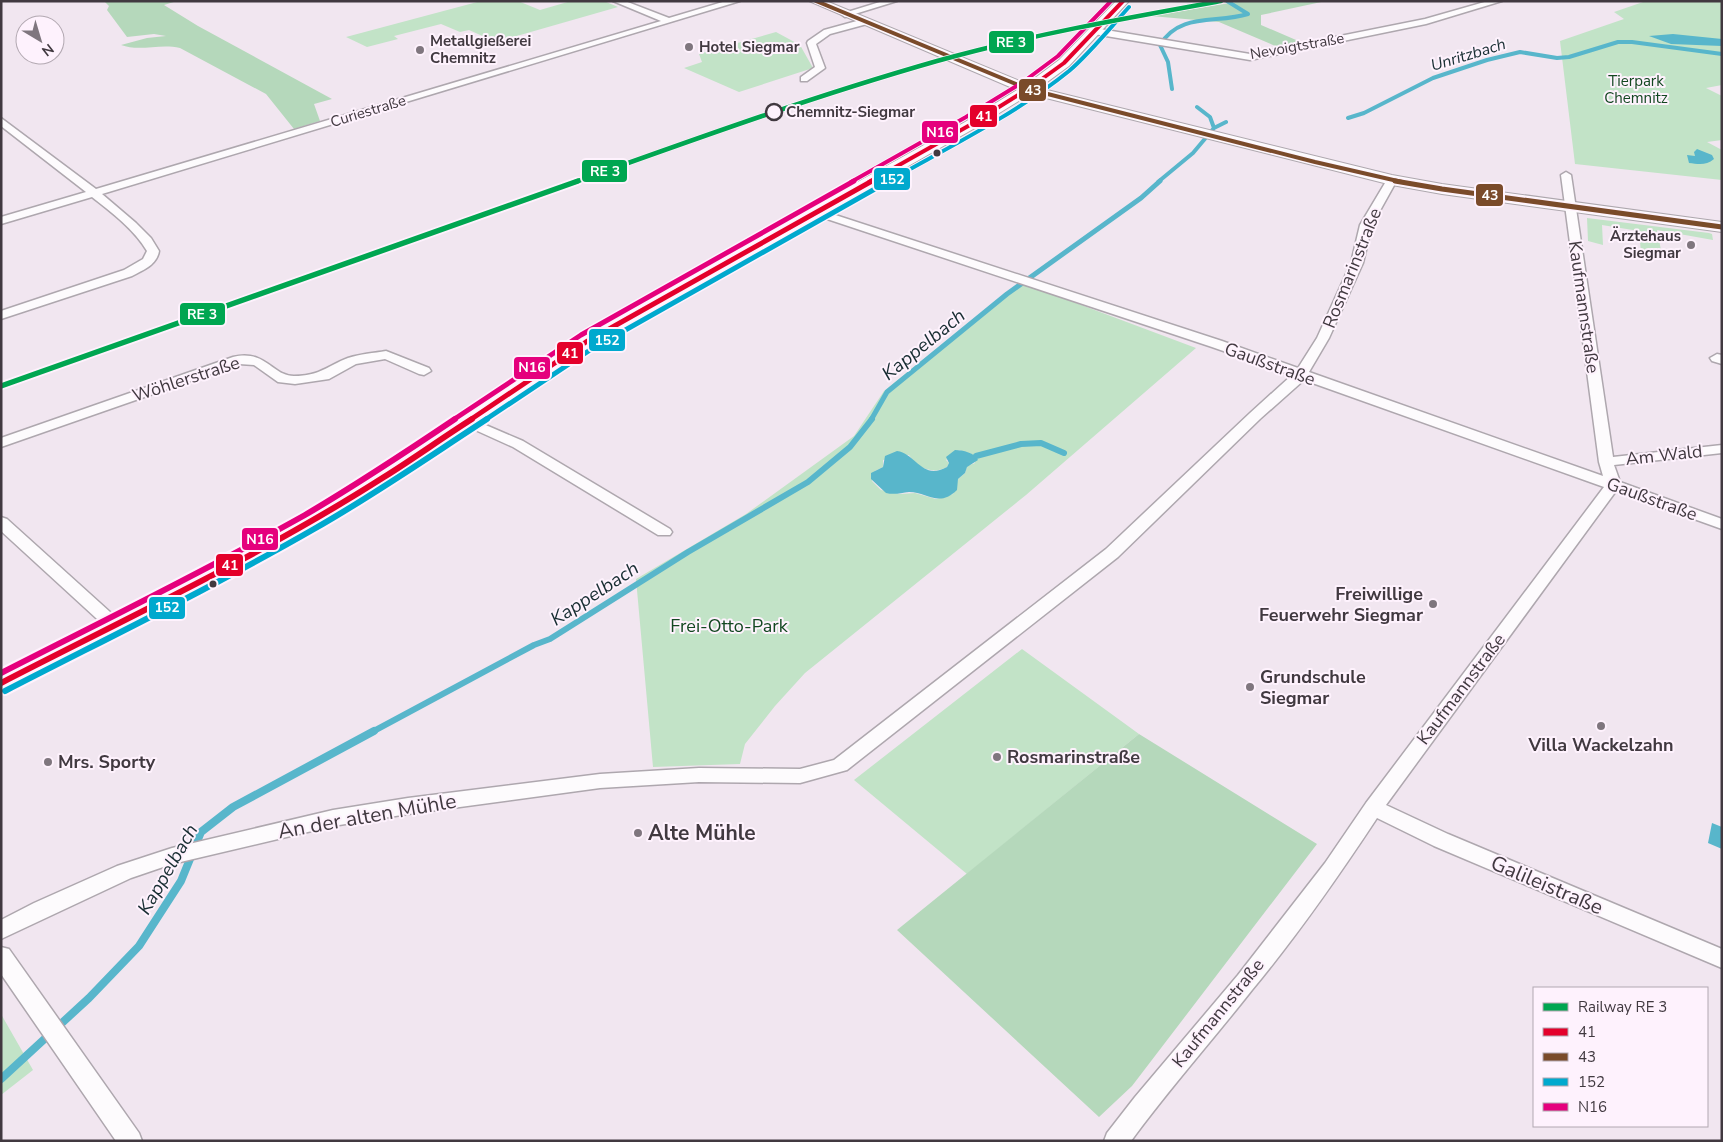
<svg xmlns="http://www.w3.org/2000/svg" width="1723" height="1142" font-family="'Nunito Sans',sans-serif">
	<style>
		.green { fill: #c2e3c7; fill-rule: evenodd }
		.forest { fill: #b5d8bb }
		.water { fill: #58b6cb }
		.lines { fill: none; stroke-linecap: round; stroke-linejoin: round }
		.stream-far3 { stroke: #58b6cb; stroke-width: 4 }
		.stream-far2 { stroke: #58b6cb; stroke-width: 5 }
		.stream-far1 { stroke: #58b6cb; stroke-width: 6 }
		.stream { stroke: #58b6cb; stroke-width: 8 }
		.street-casing { stroke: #aea7ae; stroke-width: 3 }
		.secondary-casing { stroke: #aea7ae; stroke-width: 2 }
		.street { fill: #fdfbfd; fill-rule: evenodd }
		.secondary { fill: #fdfbfd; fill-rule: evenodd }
		.bus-1-far2-casing { stroke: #fef2fd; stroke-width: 5.5 }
		.bus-1-far1-casing { stroke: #fef2fd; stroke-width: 8 }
		.bus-1-casing { stroke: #fef2fd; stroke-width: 10 }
		.bus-2-far1-casing { stroke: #fef2fd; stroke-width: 5.5 }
		.bus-2-casing { stroke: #fef2fd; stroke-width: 8 }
		.bus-3-far2-casing { stroke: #fef2fd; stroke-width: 5.5 }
		.bus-3-far1-casing { stroke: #fef2fd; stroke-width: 8 }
		.bus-3-casing { stroke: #fef2fd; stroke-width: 10 }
		.bus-4-far2-casing { stroke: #fef2fd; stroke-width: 5.5 }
		.bus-4-far1-casing { stroke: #fef2fd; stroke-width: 8 }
		.bus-4-casing { stroke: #fef2fd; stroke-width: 10 }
		.bus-1-far2 { stroke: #e4002b; stroke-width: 4 }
		.bus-1-far1 { stroke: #e4002b; stroke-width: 5 }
		.bus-1 { stroke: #e4002b; stroke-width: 6 }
		.bus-2-far1 { stroke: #7a4b2a; stroke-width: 4 }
		.bus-2 { stroke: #7a4b2a; stroke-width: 5 }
		.bus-3-far2 { stroke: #00a9ce; stroke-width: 4 }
		.bus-3-far1 { stroke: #00a9ce; stroke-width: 5 }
		.bus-3 { stroke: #00a9ce; stroke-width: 6 }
		.bus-4-far2 { stroke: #e5007d; stroke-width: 4 }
		.bus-4-far1 { stroke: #e5007d; stroke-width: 5 }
		.bus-4 { stroke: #e5007d; stroke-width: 6 }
		.rail-1-far1-casing { stroke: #fef2fd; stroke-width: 6 }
		.rail-1-casing { stroke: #fef2fd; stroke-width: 9 }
		.rail-1-far1 { stroke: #00a651; stroke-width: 4.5 }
		.rail-1 { stroke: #00a651; stroke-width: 5.5 }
		.poi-dot { fill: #7f767e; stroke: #fef2fd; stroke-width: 2 }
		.stop-dot { fill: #fef2fd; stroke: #413940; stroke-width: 2.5 }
		.bus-dot { fill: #413940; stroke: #fef2fd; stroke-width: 2 }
		.labels { text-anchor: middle; stroke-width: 4; stroke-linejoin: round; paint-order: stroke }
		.far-poi-label { font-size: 15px; font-weight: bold; fill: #413940; stroke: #fef2fd; text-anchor: start }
		.far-street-label { font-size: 15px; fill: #413940; stroke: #fef2fd }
		.far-park-label { font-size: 15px; fill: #124720; stroke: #fef2fd }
		.far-stop-label { font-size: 15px; font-weight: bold; fill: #413940; stroke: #fef2fd; text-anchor: start }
		.far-water-label { font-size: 16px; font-style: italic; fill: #182d32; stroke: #fef2fd }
		.street-label { font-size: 18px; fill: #413940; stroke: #fef2fd }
		.poi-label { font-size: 18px; font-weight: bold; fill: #413940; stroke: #fef2fd; text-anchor: start }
		.park-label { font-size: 18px; fill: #124720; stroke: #fef2fd }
		.water-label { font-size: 19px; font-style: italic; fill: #182d32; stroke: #fef2fd }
		.near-street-label { font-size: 21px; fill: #413940; stroke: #fef2fd }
		.near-poi-label { font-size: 21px; font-weight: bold; fill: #413940; stroke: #fef2fd; text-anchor: start }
		.line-badge { stroke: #fef2fd; stroke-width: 2 }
		.badge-label { font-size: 14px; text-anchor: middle; font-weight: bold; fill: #fff }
	</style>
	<rect width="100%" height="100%" fill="#f1e6f0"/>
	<path class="green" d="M481,1H518L540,10L571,1H604L618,7L496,42L469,30L460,32L441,24L394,36L398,39L367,47L346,37Z
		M1646,1H1722V85L1706,88L1722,96V140L1707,142L1722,150V180L1575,164L1560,41L1624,19L1614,12Z
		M776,32L800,45L813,68L739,92L684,68L702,62L699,54Z
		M1587,218L1709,233L1712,234L1713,240L1657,230L1662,255L1641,252L1639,231L1602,225L1603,245L1588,241Z
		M1020,282L1196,348L1026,495L805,673L775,706L745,744L740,764L653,767L636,579L746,514L854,436L884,391ZM959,450L971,454L975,463L967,466L965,473L958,479L953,494L936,499L915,493L900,494L881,490L872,481L875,471L883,467V460L909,455C917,468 933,475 947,467L949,463L946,460Z
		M1022,649L1139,734L967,874L854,780Z
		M1,1014L33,1070L1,1095Z"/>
	<path class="forest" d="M104,1H177L164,5L198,26L332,99L314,104L320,121L294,129L266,94L180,48C160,43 140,52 121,45L147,38L166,36L154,34L127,37L107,10L109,6Z
		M1242,1H1326L1261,15V25L1303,43L1280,48L1219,22L1151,16Z
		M1139,734L1317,844L1132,1086L1099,1117L897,930Z"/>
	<path class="water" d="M1673,34L1722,39V46L1671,44L1649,36Z
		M1697,149L1712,155L1714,159C1706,166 1698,164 1689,163L1687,155L1695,156L1694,152Z
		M955,450C963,450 975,453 978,460L967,467L965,473L958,479L957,490C939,508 927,492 909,492C901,493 894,495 886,493L871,479V473L883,467L885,456L897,451C917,454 922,481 947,467L949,463L946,457Z
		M1712,823L1722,827V849L1708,843Z"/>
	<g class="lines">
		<path class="stream-far3" d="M1172,89L1168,62L1160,45C1180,12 1216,24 1248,14L1227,1
			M1197,107L1210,117L1214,128
			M1348,118L1364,113L1433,78L1487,60L1520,52L1557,58L1569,57L1618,42H1632L1722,54
			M1158,182L1193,153L1214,128L1226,122"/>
		<path class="stream-far2" d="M871,420L887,392L1007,294L1141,198L1160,181"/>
		<path class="stream-far1" d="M976,456L1021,444L1041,443L1064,453
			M372,732L534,645L550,639L688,552L808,482L850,447L872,419"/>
		<path class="stream" d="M1,1079L89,998L139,946L181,881L201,832L233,807L374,731"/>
		<g class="street-casing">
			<path id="street" d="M613,1H625L669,18L726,1H740L102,194L136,223L151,238L159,251C157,265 143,270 132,276L1,319V311L124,270L143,259L147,251C134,229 112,213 92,197L1,224V217L86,192L1,126V118L96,189L661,21Z
				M883,1H897L845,17L841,14Z
				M1488,1H1502L1426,24L1250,60L1094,34L1090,31L1094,28L1250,54L1425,19Z
				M864,19L868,22L867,24L830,34L816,44L825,68L807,81H801V77L815,67L807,43L808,41L824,30Z
				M1566,172L1571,175L1613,457L1722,445V453L1614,465L1620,482L1722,519V529L1616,491L1386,805L1448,834L1722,949V968L1434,846L1377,818C1338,877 1297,936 1252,990C1212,1041 1169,1089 1131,1141H1104L1107,1133L1135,1097L1238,975L1325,863L1366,803L1604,487L1304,380L1260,419L1118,557L847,770L800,783L699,782L600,788L408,814L333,826L172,864L131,878L1,939V920L34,903L117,866L172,848L333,810L408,798L600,774L699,768L800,769L834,760L1106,549L1250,413L1292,375L1212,347L812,214L810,212L812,210H820L1222,341L1298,368L1317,338L1351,263L1360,225L1388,178H1396L1397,180L1372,225L1363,263L1329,338L1309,372L1603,476L1599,462L1561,175Z
				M386,351L429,368L431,371L424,375L419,374L385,359L356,364L329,379L295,384L278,382L254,365L239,364L1,447V438L233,357C266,349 272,376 294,376C320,376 327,366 348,358C360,354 374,353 386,351Z
				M1717,354L1722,355V364L1712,361L1710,358Z
				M467,417L523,441L670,529L672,532L670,535H658L513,447L462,424L460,421L462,418Z
				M1,517L7,519L120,621L123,625L120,629L114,631L108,629L1,531Z
				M1,947L9,949L139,1133L142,1141H116L1,974Z"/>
		</g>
		<g class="secondary-casing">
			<path id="secondary" d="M809,1H826L1027,84L1059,60L1116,1H1129L1069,66L1039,88L1392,175L1442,184L1722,222V232L1442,194L1392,185L1030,94L975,128L593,346L390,482L318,526L231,575L10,689L1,692V672L215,564L302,516L375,473L579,338L965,122L1017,90Z"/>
		</g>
		<use href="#street" class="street"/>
		<use href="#secondary" class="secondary"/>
		<g class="bus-1-far2-casing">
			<path id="bus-1-far2" d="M869,182L970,125L1028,89L1064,63L1123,1"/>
		</g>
		<g class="bus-1-far1-casing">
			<path id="bus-1-far1" d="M470,420L586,342L872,181"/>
		</g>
		<g class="bus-1-casing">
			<path id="bus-1" d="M1,683C129,617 262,555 384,477C413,459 442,438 472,419"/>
		</g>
		<g class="bus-2-far1-casing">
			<path id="bus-2-far1" d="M816,1L1028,89L1315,162L1402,182"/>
		</g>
		<g class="bus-2-casing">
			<path id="bus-2" d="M1395,181L1442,189L1722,227"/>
		</g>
		<g class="bus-3-far2-casing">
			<path id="bus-3-far2" d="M887,182C947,148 1016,114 1069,71C1089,54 1111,27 1129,7"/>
		</g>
		<g class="bus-3-far1-casing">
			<path id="bus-3-far1" d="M485,420L590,350L889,181"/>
		</g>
		<g class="bus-3-casing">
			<path id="bus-3" d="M5,691C108,638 213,587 314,529C374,495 430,456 487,419"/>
		</g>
		<g class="bus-4-far2-casing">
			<path id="bus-4-far2" d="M851,182L966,117L1023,82L1058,56L1111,1"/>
		</g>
		<g class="bus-4-far1-casing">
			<path id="bus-4-far1" d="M453,420L581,335L854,181"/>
		</g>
		<g class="bus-4-casing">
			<path id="bus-4" d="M1,673C103,621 205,571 305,515C356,485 406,452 455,419"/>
		</g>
		<use href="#bus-1-far2" class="bus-1-far2"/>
		<use href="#bus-1-far1" class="bus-1-far1"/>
		<use href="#bus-1" class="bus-1"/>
		<use href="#bus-2-far1" class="bus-2-far1"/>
		<use href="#bus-2" class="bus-2"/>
		<use href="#bus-3-far2" class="bus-3-far2"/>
		<use href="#bus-3-far1" class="bus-3-far1"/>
		<use href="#bus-3" class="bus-3"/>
		<use href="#bus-4-far2" class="bus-4-far2"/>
		<use href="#bus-4-far1" class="bus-4-far1"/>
		<use href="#bus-4" class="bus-4"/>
		<g class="rail-1-far1-casing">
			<path id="rail-1-far1" d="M575,182C695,139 814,96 937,61C1030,35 1126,18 1221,1"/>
		</g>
		<g class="rail-1-casing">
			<path id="rail-1" d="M1,386L578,181"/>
		</g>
		<use href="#rail-1-far1" class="rail-1-far1"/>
		<use href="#rail-1" class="rail-1"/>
	</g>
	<g class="poi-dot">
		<circle cx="689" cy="47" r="5"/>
		<circle cx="420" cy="50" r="5"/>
		<circle cx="1691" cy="245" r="5"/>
		<circle cx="1433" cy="604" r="5"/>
		<circle cx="1250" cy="687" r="5"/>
		<circle cx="1601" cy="726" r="5"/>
		<circle cx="997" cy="757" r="5"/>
		<circle cx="48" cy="762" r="5"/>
		<circle cx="638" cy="833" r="5"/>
	</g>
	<circle class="stop-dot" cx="774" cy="112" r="8"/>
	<g class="bus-dot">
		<circle cx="937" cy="153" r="4.5"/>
		<circle cx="213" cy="584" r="4.5"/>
	</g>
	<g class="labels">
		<g class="far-poi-label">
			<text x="430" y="46">Metallgießerei<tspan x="430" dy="17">Chemnitz</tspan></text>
			<text x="699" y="52">Hotel Siegmar</text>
			<text x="1681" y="241" text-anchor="end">Ärztehaus<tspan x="1681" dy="17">Siegmar</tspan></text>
		</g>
		<g class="far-street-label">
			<text transform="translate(1297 46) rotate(-10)" y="5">Nevoigtstraße</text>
			<text transform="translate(368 111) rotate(-17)" y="5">Curiestraße</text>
		</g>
		<g class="far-park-label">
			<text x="1636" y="86">Tierpark<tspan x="1636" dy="17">Chemnitz</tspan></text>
		</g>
		<g class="far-stop-label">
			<text x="786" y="117">Chemnitz-Siegmar</text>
		</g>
		<g class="far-water-label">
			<text transform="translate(1468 54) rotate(-17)" y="6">Unritzbach</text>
		</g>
		<g class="street-label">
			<text transform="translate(1352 268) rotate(-68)" y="6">Rosmarinstraße</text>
			<text transform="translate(1584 307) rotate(82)" y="6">Kaufmannstraße</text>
			<text transform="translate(1270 364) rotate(20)" y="6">Gaußstraße</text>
			<text transform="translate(186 379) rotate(-18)" y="6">Wöhlerstraße</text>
			<text transform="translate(1664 455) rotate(-6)" y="6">Am Wald</text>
			<text transform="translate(1652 499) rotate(20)" y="6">Gaußstraße</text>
			<text transform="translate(1461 689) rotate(-53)" y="6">Kaufmannstraße</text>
			<text transform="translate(1218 1013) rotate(-51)" y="6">Kaufmannstraße</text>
		</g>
		<g class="poi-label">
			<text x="1423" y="600" text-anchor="end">Freiwillige<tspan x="1423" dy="21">Feuerwehr Siegmar</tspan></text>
			<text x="1260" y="683">Grundschule<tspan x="1260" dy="21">Siegmar</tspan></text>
			<text x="1601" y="751" text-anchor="middle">Villa Wackelzahn</text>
			<text x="1007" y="763">Rosmarinstraße</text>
			<text x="58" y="768">Mrs. Sporty</text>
		</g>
		<g class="park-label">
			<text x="729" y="632">Frei-Otto-Park</text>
		</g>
		<g class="water-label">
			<text transform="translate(923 344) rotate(-39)" y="7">Kappelbach</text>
			<text transform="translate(594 593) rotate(-33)" y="7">Kappelbach</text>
			<text transform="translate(167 869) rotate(-60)" y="7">Kappelbach</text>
		</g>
		<g class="near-street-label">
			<text transform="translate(367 816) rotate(-10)" y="7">An der alten Mühle</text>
			<text transform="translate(1547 885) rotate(23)" y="7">Galileistraße</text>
		</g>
		<g class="near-poi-label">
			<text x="648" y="840">Alte Mühle</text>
		</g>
	</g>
	<g class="line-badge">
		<rect x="988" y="30" width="47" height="24" rx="5" fill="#00a651"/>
		<rect x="1018" y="78" width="29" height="24" rx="5" fill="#7a4b2a"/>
		<rect x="969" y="104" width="29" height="24" rx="5" fill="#e4002b"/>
		<rect x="921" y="120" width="38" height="24" rx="5" fill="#e5007d"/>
		<rect x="581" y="159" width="47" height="24" rx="5" fill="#00a651"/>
		<rect x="873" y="167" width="38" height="24" rx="5" fill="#00a9ce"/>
		<rect x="1475" y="183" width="29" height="24" rx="5" fill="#7a4b2a"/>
		<rect x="179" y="302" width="47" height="24" rx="5" fill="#00a651"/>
		<rect x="588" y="328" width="38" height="24" rx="5" fill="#00a9ce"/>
		<rect x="556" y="341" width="28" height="24" rx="5" fill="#e4002b"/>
		<rect x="513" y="356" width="38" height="24" rx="5" fill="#e5007d"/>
		<rect x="241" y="527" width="38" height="24" rx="5" fill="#e5007d"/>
		<rect x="215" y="553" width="29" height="24" rx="5" fill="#e4002b"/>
		<rect x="148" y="596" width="38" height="24" rx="5" fill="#00a9ce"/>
	</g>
	<g class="badge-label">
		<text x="1011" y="47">RE 3</text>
		<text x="1033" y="95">43</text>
		<text x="984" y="121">41</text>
		<text x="940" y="137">N16</text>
		<text x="605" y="176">RE 3</text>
		<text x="892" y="184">152</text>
		<text x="1490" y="200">43</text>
		<text x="202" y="319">RE 3</text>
		<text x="607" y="345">152</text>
		<text x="570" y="358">41</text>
		<text x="532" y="372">N16</text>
		<text x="260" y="544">N16</text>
		<text x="230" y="570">41</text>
		<text x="167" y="612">152</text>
	</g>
	<rect width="1723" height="1142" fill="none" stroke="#413940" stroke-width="5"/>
	<rect x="1533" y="987" width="175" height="140" fill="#fef2fd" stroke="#b2a8b1"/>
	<rect x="1543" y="1003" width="25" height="8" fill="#00a651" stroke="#b2a8b1"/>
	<text x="1578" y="1012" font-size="15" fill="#413940">Railway RE 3</text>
	<rect x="1543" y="1028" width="25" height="8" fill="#e4002b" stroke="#b2a8b1"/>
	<text x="1578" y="1037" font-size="15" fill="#413940">41</text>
	<rect x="1543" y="1053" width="25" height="8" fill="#7a4b2a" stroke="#b2a8b1"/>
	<text x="1578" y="1062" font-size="15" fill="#413940">43</text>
	<rect x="1543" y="1078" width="25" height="8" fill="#00a9ce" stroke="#b2a8b1"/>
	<text x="1578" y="1087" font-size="15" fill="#413940">152</text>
	<rect x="1543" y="1103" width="25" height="8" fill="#e5007d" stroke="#b2a8b1"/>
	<text x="1578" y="1112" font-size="15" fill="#413940">N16</text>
	<g transform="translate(40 40) rotate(142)"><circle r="24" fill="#fef2fd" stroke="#b2a8b1"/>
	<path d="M0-4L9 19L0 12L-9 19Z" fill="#7f767e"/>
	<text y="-8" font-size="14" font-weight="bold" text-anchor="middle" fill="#413940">N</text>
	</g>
</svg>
